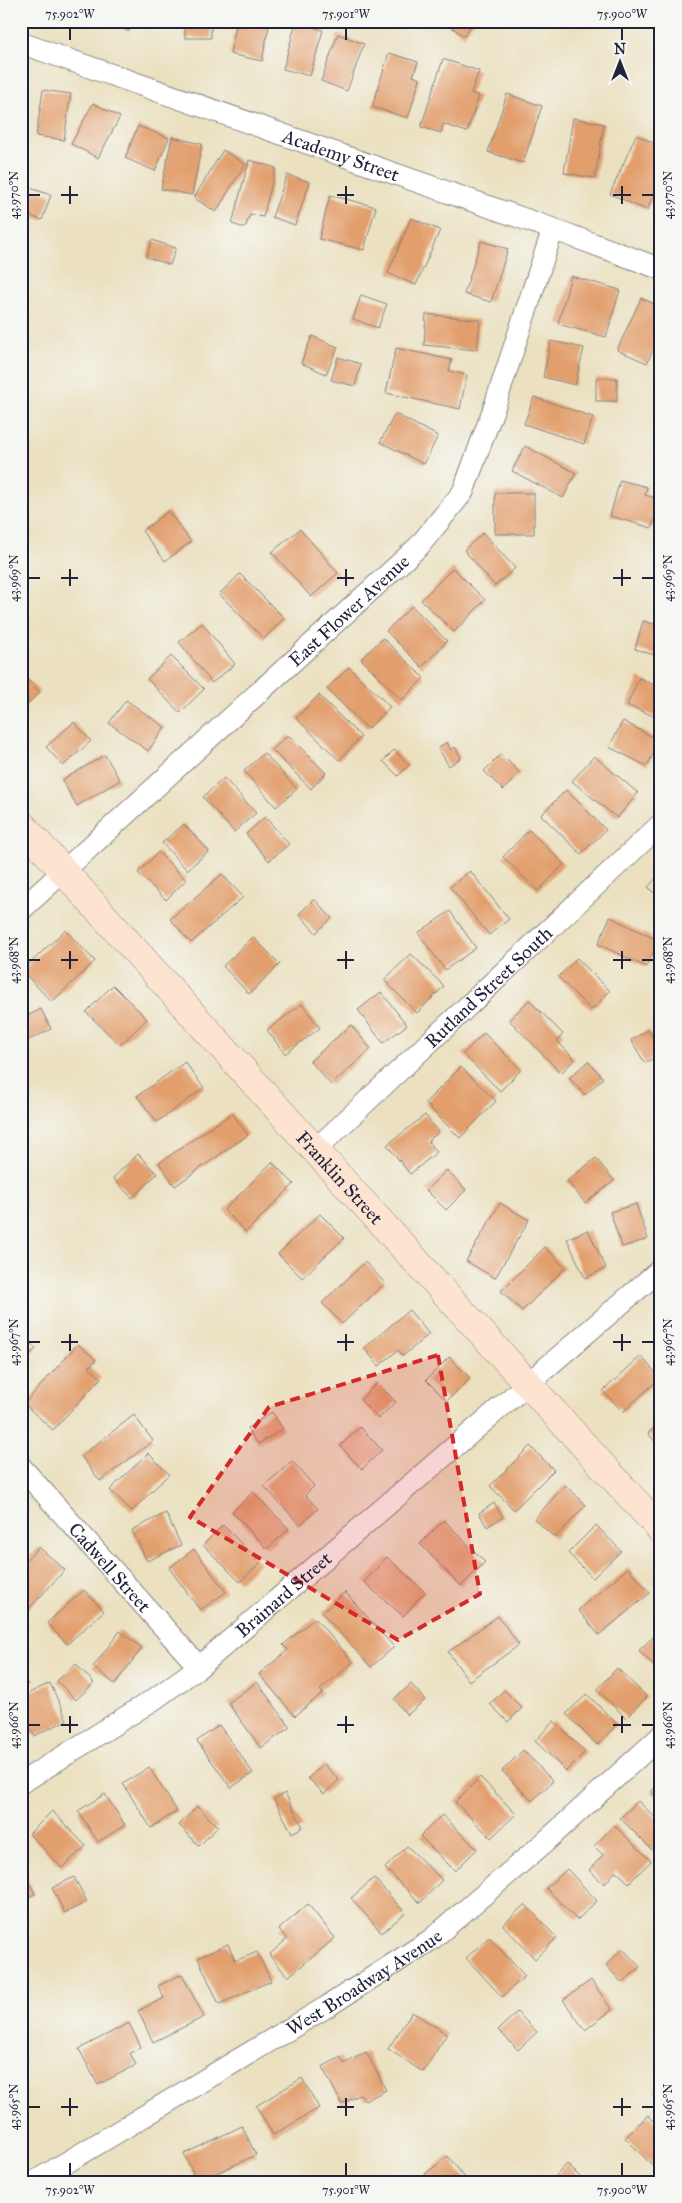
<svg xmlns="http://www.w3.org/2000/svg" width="682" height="2203" font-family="'IM FELL Great Primer',serif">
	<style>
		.building { fill: #e29e6c }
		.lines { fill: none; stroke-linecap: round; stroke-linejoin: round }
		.street-casing { stroke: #86827e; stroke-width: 23 }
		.secondary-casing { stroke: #86827e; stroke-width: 29 }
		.street { stroke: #fff; stroke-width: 21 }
		.secondary { stroke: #fde4d1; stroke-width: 28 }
		.marked { fill: #d62828; fill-opacity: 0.2; stroke: #d62828; stroke-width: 4; stroke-dasharray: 10 6; stroke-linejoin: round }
		.ticks { fill: none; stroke: #22223b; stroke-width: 2 }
		.labels { text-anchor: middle; stroke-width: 5; stroke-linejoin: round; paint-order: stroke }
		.street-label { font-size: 19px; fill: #22223b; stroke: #f6f6f2 }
		.neatline { fill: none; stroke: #22223b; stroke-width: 2 }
		.ticks-label { font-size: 12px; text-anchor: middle; fill: #22223b }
	</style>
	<rect width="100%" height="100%" fill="#f6f6f2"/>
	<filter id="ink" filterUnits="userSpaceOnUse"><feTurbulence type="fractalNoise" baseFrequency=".02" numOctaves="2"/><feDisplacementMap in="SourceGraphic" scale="10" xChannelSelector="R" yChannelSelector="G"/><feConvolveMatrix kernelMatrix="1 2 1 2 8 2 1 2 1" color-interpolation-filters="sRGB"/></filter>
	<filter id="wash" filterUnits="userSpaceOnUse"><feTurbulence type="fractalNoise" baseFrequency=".0096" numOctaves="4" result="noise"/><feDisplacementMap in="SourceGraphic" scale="20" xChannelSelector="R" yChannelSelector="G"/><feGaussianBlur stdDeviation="1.12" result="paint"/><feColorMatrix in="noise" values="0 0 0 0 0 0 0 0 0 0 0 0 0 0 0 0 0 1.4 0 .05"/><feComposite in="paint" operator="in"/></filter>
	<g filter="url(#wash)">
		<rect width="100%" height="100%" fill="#ebe1c1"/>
		<g id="blocks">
			<path class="building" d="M101,21H132L129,31Z
				M185,21H211V38H185Z
				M237,21H270L262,61L230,54Z
				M448,21H474L464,36L446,23Z
				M296,22L323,30L310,76L283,69Z
				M338,34L364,44L347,91L321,81Z
				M389,53L418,62L413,76L420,79L408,118L372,107Z
				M443,59L479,71L471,93L479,96L467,132L443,124L441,133L421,127Z
				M43,90L71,94L64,140L36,136Z
				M507,94L542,106L523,163L488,152Z
				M93,103L120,117L98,158L71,144Z
				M573,118L604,124L595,178L564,173Z
				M138,126L169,138L155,171L125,158Z
				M636,135L661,146V179L647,210L610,194Z
				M172,137L202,144L192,195L161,189Z
				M223,150L245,164L216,212L194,198Z
				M249,160L276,168L263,217L250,214L245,228L232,224Z
				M287,175L310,182L295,225L272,217Z
				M21,185L51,195L42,220L21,213Z
				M330,195L376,207L364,250L319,239Z
				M411,218L440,230L416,285L388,273Z
				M152,240L176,248L170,265L146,257Z
				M481,241L508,249L491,302L464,294Z
				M571,276L620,290L606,337L558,324Z
				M361,295L387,304L378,328L353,319Z
				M641,298L661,307V333L647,363L617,350Z
				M426,314L480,320L477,350L424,345Z
				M312,336L338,347L326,374L301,363Z
				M551,341L584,348L575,385L543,377Z
				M396,348L452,360L449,371L467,375L460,409L386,393Z
				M338,357L361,364L355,386L331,380Z
				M596,378H617V401H596Z
				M534,397L593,417L584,444L524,424Z
				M395,414L438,436L424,464L380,442Z
				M525,446L576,473L563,498L512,471Z
				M620,480L647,487L645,495L660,499L652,528L610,516Z
				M495,493H534V534H495Z
				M168,511L191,542L165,561L142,531Z
				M300,529L338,573L311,597L272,552Z
				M483,533L515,568L495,586L464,550Z
				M453,568L485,600L454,632L421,600Z
				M240,574L284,618L264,639L219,594Z
				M412,606L447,641L422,667L386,631Z
				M643,621L661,626V657L635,649Z
				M202,623L235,664L212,683L179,642Z
				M383,638L424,678L402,700L361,659Z
				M171,656L204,689L180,713L147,679Z
				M349,667L390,707L368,729L327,689Z
				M21,673L40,692L21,710Z
				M639,678L661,688V719L627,705Z
				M319,695L361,737L339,760L296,718Z
				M126,700L165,727L148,751L109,723Z
				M623,721L660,741L647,766L609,747Z
				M74,722L91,741L63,766L46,747Z
				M288,735L326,773L311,789L272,750Z
				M447,742L451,750L455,747L461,758L449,766L438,748Z
				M394,750L409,765L398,776L383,761Z
				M264,753L297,789L276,807L244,771Z
				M501,754L520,773L503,790L484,771Z
				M105,755L120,780L77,806L62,780Z
				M594,756L638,793L617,818L572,781Z
				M224,778L256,813L234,832L203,797Z
				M566,790L606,830L581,854L541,815Z
				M265,817L289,844L269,861L246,834Z
				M184,824L209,851L187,870L162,843Z
				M529,830L564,864L538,891L503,857Z
				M158,852L186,880L166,900L138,873Z
				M470,871L509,919L489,935L450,887Z
				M661,873V900L648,887Z
				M222,874L243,897L191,943L170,919Z
				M314,899L332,918L316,933L299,914Z
				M450,911L476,948L445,970L418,933Z
				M610,917L659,941L646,967L598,944Z
				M65,930L95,961L52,1002L22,971Z
				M253,937L280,964L249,994L223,966Z
				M411,954L444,986L417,1013L384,980Z
				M577,958L610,991L591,1010L558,977Z
				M113,985L147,1019L120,1045L86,1012Z
				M381,992L407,1025L383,1043L358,1010Z
				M529,1000L563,1034L557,1041L575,1059L561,1073L509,1020Z
				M302,1004L320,1028L285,1054L267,1030Z
				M41,1009L51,1029L21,1044V1019Z
				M351,1025L371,1049L331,1085L310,1061Z
				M648,1030L661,1050V1054L645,1063L631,1040Z
				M484,1033L521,1070L500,1091L463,1054Z
				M588,1061L603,1078L585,1095L569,1078Z
				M185,1062L204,1088L157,1122L137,1096Z
				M461,1067L496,1101L460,1138L425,1103Z
				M232,1113L248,1135L175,1186L159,1163Z
				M425,1115L439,1132L428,1141L437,1152L410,1174L387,1145Z
				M138,1154L157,1174L132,1198L113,1178Z
				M596,1158L614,1181L585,1203L567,1181Z
				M272,1162L294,1184L246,1232L224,1210Z
				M447,1170L466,1190L446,1210L426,1190Z
				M500,1203L529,1220L495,1278L466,1261Z
				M636,1204L648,1239L622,1247L610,1212Z
				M320,1214L344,1238L302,1278L278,1254Z
				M588,1230L606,1268L585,1278L567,1239Z
				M545,1247L565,1268L522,1311L501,1291Z
				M365,1262L385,1283L342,1324L322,1303Z
				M409,1310L429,1334L403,1356L398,1350L379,1366L364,1348Z
				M21,1332L36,1349L21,1362Z
				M78,1344L96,1360L89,1367L101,1378L53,1430L24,1404Z
				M641,1356L660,1378L623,1412L603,1391Z
				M449,1357L470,1378L447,1401L426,1380Z
				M377,1383L396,1402L378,1419L360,1400Z
				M272,1412L283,1429L258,1444L247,1428Z
				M134,1415L153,1441L100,1481L81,1456Z
				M661,1422V1449L648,1433Z
				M360,1427L382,1450L362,1469L340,1446Z
				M530,1446L554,1470L514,1510L490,1486Z
				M148,1453L169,1474L132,1511L110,1490Z
				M292,1461L314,1486L305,1495L318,1509L300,1525L264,1486Z
				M565,1485L586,1505L555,1538L534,1519Z
				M253,1492L289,1529L267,1549L232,1512Z
				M494,1503L503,1517L487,1527L479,1513Z
				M166,1513L181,1545L147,1561L132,1530Z
				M444,1520L485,1562L461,1586L420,1544Z
				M223,1525L260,1563L240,1582L203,1545Z
				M596,1525L621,1551L593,1578L568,1553Z
				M39,1547L65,1570L25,1613L21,1609V1565Z
				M194,1549L226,1592L200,1610L169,1568Z
				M387,1557L425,1592L403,1616L364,1582Z
				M628,1568L650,1593L599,1635L578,1610Z
				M84,1590L104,1611L67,1644L47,1623Z
				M345,1592L394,1647L371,1667L322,1613Z
				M498,1616L519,1645L469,1681L448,1652Z
				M315,1618L353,1662L320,1690L323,1693L295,1716L259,1674L288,1650L283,1645Z
				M661,1630V1674L639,1650Z
				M120,1631L142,1648L115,1684L93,1667Z
				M76,1664L94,1683L76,1700L57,1681Z
				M617,1668L647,1697L626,1718L597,1690Z
				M21,1679L28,1684L21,1691Z
				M257,1682L290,1727L261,1748L228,1703Z
				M50,1683L67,1720L34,1736L21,1709V1697Z
				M411,1684L425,1700L407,1715L394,1699Z
				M504,1690L522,1708L508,1722L490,1704Z
				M587,1694L617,1724L597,1745L566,1714Z
				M554,1721L585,1752L566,1771L535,1741Z
				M219,1725L253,1773L231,1788L197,1741Z
				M523,1750L553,1781L532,1801L502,1771Z
				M324,1764L339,1780L324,1794L308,1778Z
				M149,1767L177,1811L151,1828L123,1784Z
				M480,1777L516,1814L491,1838L455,1802Z
				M661,1781V1801L651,1792Z
				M285,1793L303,1827L292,1833L274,1799Z
				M105,1794L125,1825L98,1842L78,1811Z
				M638,1801L661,1823V1841L652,1850L620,1818Z
				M197,1806L218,1827L199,1846L179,1825Z
				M52,1811L86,1846L62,1868L29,1834Z
				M442,1815L477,1849L455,1871L420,1836Z
				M614,1825L651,1861L629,1883L616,1871L604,1884L589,1870L603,1855L594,1846Z
				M407,1846L442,1880L420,1903L385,1868Z
				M21,1865L35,1894L21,1900Z
				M567,1869L597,1901L577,1920L546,1888Z
				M74,1877L87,1902L65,1913L52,1888Z
				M374,1878L405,1913L382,1933L351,1898Z
				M308,1904L335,1938L288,1977L269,1955L287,1939L279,1929Z
				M525,1904L557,1938L535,1959L503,1925Z
				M489,1937L525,1976L502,1997L466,1958Z
				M228,1944L235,1961L257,1952L271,1981L219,2004L198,1958Z
				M623,1949L640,1967L622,1983L606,1965Z
				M182,1974L204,2017L153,2042L138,2011L164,1998L158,1986Z
				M591,1980L612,2010L585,2030L563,2000Z
				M412,2012L447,2034L423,2072L388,2049Z
				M517,2012L537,2032L518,2050L498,2030Z
				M129,2023L141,2047L130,2053L136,2065L98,2085L79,2049Z
				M366,2052L386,2090L365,2101L361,2094L342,2104L322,2067L341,2057L344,2064Z
				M302,2078L319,2108L273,2135L256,2106Z
				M661,2084V2098L654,2090Z
				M648,2115L661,2128V2158L653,2166L625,2138Z
				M242,2126L256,2155L197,2182L184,2154Z
				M448,2156L465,2178L460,2182H431L425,2174Z
				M567,2164L585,2182H550Z"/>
		</g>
	</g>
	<g filter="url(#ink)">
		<use href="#blocks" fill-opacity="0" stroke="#86827e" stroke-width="1"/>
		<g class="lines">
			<g class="street-casing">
				<g id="street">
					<path id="s1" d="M21,43L553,229L661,269"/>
					<path id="s2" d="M21,910L419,546L463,492L495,405L553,229"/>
					<path id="s3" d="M315,1150L661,824"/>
					<path id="s4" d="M21,1467L199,1667"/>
					<path id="s5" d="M21,1783L156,1698L199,1667L661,1269"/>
					<path id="s6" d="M34,2182L328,2006L432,1939L545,1842L661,1736"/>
				</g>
			</g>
			<g class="secondary-casing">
				<g id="secondary">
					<path id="s7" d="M21,824L315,1150L661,1530"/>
				</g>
			</g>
			<use href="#street" class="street"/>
			<use href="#secondary" class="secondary"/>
		</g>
	</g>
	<path class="marked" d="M438,1355L480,1594L398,1640L190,1517L269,1407Z"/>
	<path class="ticks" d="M70,28V40M346,28V40M622,28V40M70,186V204M346,186V204M622,186V204M28,195H40M61,195H78M337,195H354M613,195H631M642,195H654M70,569V586M346,569V586M622,569V586M28,578H40M61,578H78M337,578H354M613,578H631M642,578H654M70,951V969M346,951V969M622,951V969M28,960H40M61,960H78M337,960H354M613,960H631M642,960H654M70,1334V1351M346,1334V1351M622,1334V1351M28,1342H40M61,1342H78M337,1342H354M613,1342H631M642,1342H654M70,1716V1733M346,1716V1733M622,1716V1733M28,1725H40M61,1725H78M337,1725H354M613,1725H631M642,1725H654M70,2098V2116M346,2098V2116M622,2098V2116M28,2107H40M61,2107H78M337,2107H354M613,2107H631M642,2107H654M70,2163V2176M346,2163V2176M622,2163V2176"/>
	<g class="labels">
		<g class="street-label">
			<text dy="7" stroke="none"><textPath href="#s1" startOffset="339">Academy Street</textPath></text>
			<text dy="7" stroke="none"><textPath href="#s2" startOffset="444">East Flower Avenue</textPath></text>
			<text dy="7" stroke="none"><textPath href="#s3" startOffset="238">Rutland Street South</textPath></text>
			<text dy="7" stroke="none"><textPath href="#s7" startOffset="476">Franklin Street</textPath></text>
			<text dy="7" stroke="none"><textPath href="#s4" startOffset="134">Cadwell Street</textPath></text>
			<text dy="7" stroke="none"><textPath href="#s5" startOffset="324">Brainard Street</textPath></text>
			<text dy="7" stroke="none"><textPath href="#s6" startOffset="386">West Broadway Avenue</textPath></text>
		</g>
	</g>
	<rect width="682" height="2203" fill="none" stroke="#f6f6f2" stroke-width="55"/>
	<g transform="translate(620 62)" stroke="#f6f6f2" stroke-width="4" paint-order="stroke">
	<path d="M0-4L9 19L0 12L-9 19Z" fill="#22223b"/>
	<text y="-8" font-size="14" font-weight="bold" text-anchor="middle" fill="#22223b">N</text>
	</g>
	<rect x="28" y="28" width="626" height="2148" class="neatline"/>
	<g class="ticks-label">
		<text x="70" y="18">75.902°W</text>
		<text x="346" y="18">75.901°W</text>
		<text x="622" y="18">75.900°W</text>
		<text transform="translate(14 195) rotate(-90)" y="4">43.970°N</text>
		<text transform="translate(668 195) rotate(-90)" y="4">43.970°N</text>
		<text transform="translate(14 578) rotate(-90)" y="4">43.969°N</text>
		<text transform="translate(668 578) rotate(-90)" y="4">43.969°N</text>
		<text transform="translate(14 960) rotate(-90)" y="4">43.968°N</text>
		<text transform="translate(668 960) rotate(-90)" y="4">43.968°N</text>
		<text transform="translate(14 1342) rotate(-90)" y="4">43.967°N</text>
		<text transform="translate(668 1342) rotate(-90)" y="4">43.967°N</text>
		<text transform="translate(14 1725) rotate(-90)" y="4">43.966°N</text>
		<text transform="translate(668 1725) rotate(-90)" y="4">43.966°N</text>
		<text transform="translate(14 2107) rotate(-90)" y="4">43.965°N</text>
		<text transform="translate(668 2107) rotate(-90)" y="4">43.965°N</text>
		<text x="70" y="2194">75.902°W</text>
		<text x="346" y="2194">75.901°W</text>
		<text x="622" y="2194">75.900°W</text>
	</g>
</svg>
